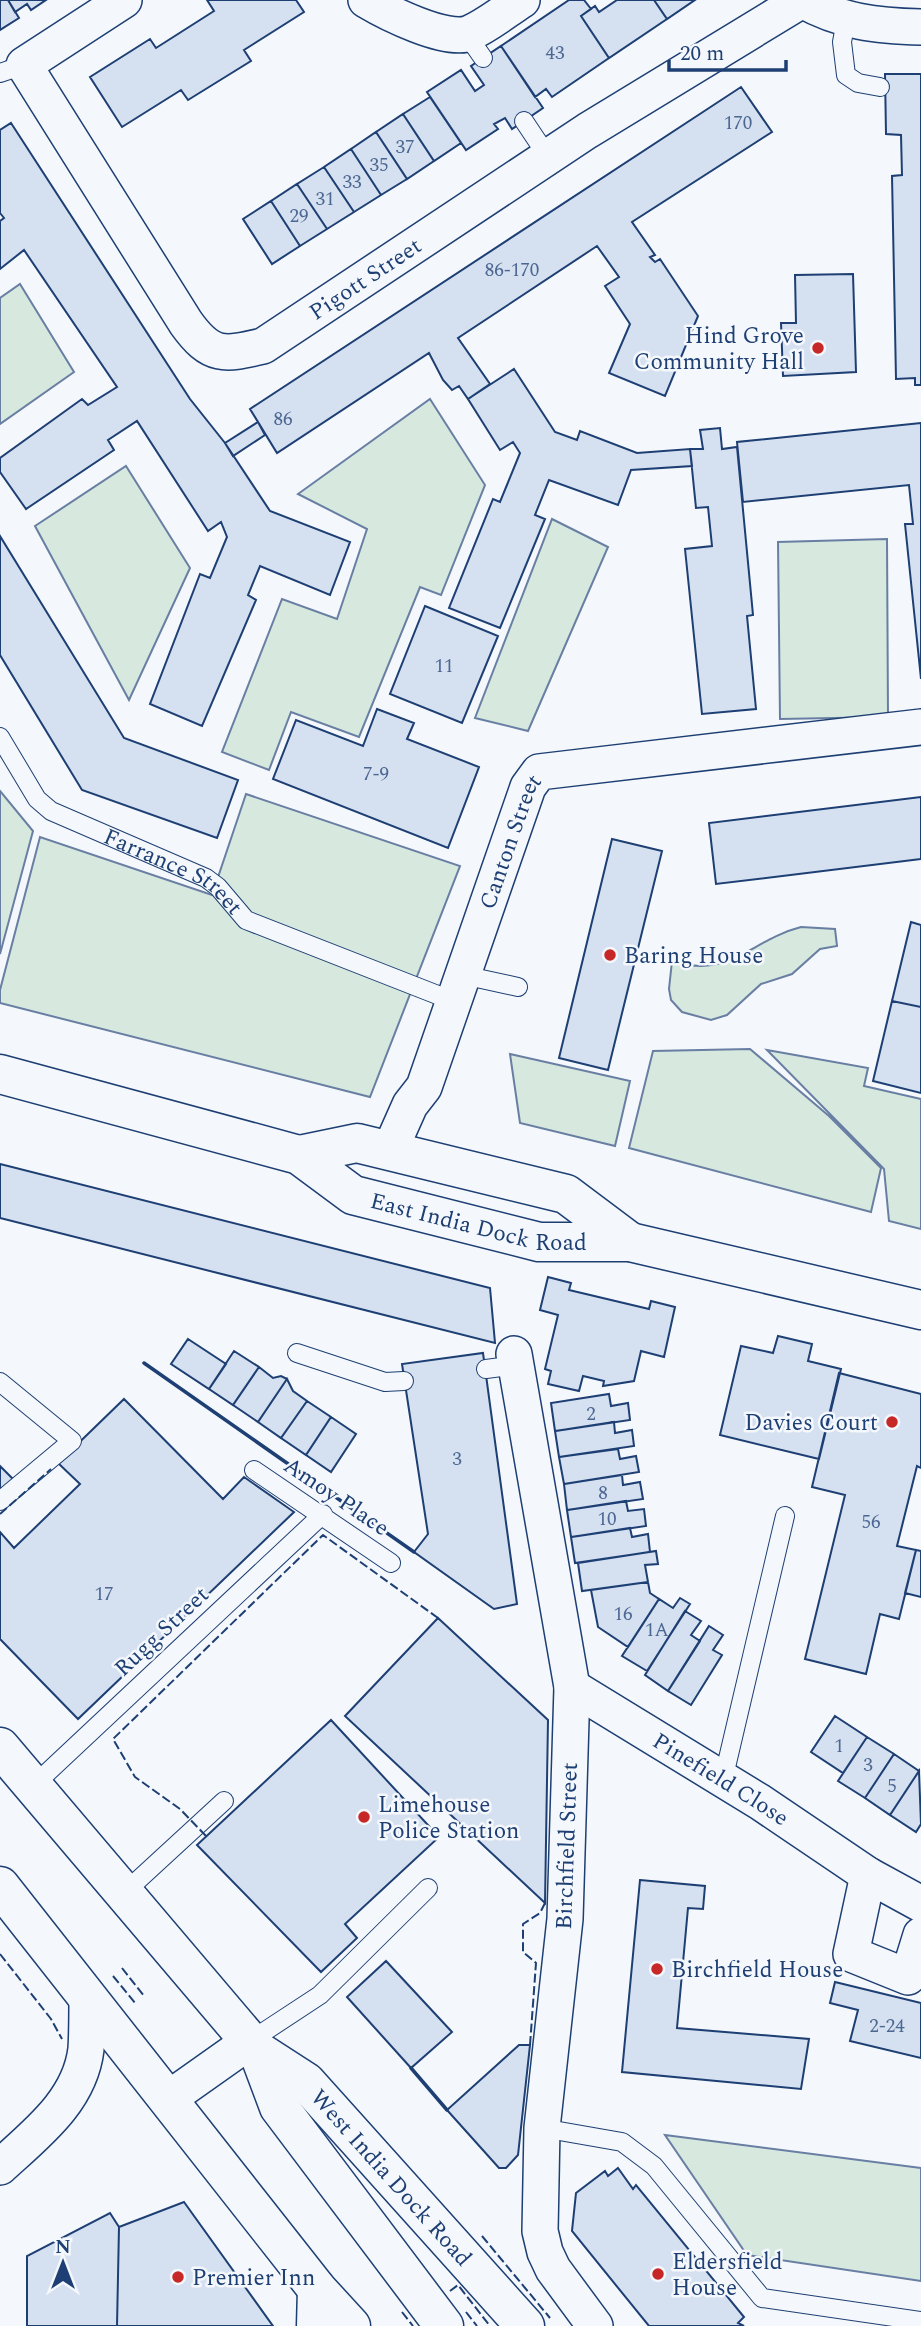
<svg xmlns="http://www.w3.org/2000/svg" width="921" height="2326" font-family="Spectral,serif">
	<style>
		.green { fill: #d7e8df; stroke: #687fa3; stroke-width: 2 }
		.building { fill: #d5e0f0; stroke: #1d3f73; stroke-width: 2 }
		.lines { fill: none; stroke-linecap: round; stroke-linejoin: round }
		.lane-casing { stroke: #1d3f73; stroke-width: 20 }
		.street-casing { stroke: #1d3f73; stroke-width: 38 }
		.primary-casing { stroke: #1d3f73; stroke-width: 41 }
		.highway-casing { stroke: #1d3f73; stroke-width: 41 }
		.lane { stroke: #f4f7fb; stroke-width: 18 }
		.street { stroke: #f4f7fb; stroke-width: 35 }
		.primary { stroke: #f4f7fb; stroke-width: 38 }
		.highway { stroke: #f4f7fb; stroke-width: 38 }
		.fence { stroke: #1d3f73; stroke-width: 2; stroke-dasharray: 9 3.5; stroke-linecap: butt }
		.wall { stroke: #1d3f73; stroke-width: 3.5 }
		.poi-dot { fill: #c62828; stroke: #f4f7fb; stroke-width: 2.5 }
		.labels { text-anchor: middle; stroke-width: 5; stroke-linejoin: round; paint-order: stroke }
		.number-label { font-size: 19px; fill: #4b6792 }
		.street-label { font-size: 23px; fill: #1d3f73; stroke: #f4f7fb }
		.poi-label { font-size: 23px; fill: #1d3f73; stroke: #f4f7fb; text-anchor: start }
	</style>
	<rect width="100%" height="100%" fill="#f4f7fb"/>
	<path class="green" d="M20,284L74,372L0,424V298Z
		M430,399L485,485L441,595L420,587L359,737L291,712L269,770L222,752L282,599L337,619L367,529L298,494Z
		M126,466L190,568L129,700L35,526Z
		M552,519L608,547L528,731L475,718Z
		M887,539L888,717L780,719L778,542Z
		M0,791L33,831L0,954Z
		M246,794L460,866L370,1097L0,1003V990L40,837L212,895Z
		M801,927L835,929L837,946L820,949L792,974L761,984L727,1015L711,1020L682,1012L671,1000L669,989L672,961C730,980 750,940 801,927Z
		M750,1049L829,1116L881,1168L871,1212L629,1148L653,1051Z
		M767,1050L868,1068L864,1086L921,1099V1229L889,1221L884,1169Z
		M510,1054L630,1081L615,1146L520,1123Z
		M665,2135L921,2168V2281L747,2255Z"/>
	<path class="building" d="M0,0H8L19,18L0,30Z
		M8,0H46L31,10L27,4L15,12Z
		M207,0H296L304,12L244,50L251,61L188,100L181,90L122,127L90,77L150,39L156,48L214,11Z
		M569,0H584L591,9L581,16L609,58L552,97L546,89L535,97L501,46Z
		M617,0H654L667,19L609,58L581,16L595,6L599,12Z
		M654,0H695L667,19Z
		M501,46L543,108L512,129L505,118L494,124L498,129L466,150L427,92L461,70L475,91L484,85L471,66Z
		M885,74H921V385H915V378L896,379L892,176L902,175L901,135L886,134Z
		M741,87L772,132L632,222L655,255L650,257L655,262L660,259L698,316L665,396L609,373L630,324L605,286L619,277L597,246L458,338L490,384L468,399L459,386L452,390L443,380L429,353L277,453L250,409Z
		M430,97L461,143L434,161L403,114Z
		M403,114L434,161L407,179L376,132Z
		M11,123L190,399L225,443L270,511L350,542L330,595L260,566L248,595L256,600L202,726L150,704L200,574L210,578L227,537L221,522L208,531L137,421L108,440L114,450L26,509L0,472V458L82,399L88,405L117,387L24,250L0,269V221L4,218L0,213V130Z
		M376,132L407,179L381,195L351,149Z
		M351,149L381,195L354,212L324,167Z
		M324,167L354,212L327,229L297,184Z
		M297,184L327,229L300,246L271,201Z
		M271,201L300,246L272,264L243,219Z
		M853,274L856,372L783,376L781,323H796L795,275Z
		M514,369L555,432L577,440L580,431L637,453L690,449L692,466L631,470L618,505L549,480L535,515L545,519L500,628L449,608L493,499L500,502L520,453L513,442L500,450L468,399Z
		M258,422L265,435L233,456L225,443Z
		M921,423V679L905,524H913L909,485L743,502L737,442Z
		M720,428L722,449L737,447L753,615L747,616L756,709L702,714L685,549L712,546L708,507L696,508L690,449H703L700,430Z
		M0,536L124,738L238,780L217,838L82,790L0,655Z
		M425,606L498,636L462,723L390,694Z
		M377,709L414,723L407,739L479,767L448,848L273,779L296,720L363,746Z
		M921,797V859L716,884L709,823Z
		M612,839L662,851L608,1070L559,1058Z
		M911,922L921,925V1007L892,1001Z
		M892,1001L921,1007V1093L873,1081Z
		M0,1164L490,1288L495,1343L0,1218Z
		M548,1277L571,1283L569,1290L649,1309L651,1301L675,1307L664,1357L641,1351L634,1381L603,1386L604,1381L583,1376L579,1391L548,1384L551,1371L545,1369L558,1315L540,1310Z
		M778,1336L812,1344L808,1361L841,1369L819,1459L720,1435L741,1346L773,1353Z
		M188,1339L226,1364L209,1389L171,1364Z
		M234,1351L259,1367L233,1405L209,1389Z
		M483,1353L517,1604L494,1609L414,1552L428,1534L402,1364Z
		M259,1367L273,1378L281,1376L287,1379L258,1422L233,1405Z
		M839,1373L921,1394V1468L917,1466L897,1546L916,1550L899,1619L880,1614L866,1674L805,1659L845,1495L812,1487Z
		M287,1379L293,1391L307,1401L281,1438L258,1422Z
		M609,1394L611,1406L628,1403L630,1420L555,1431L551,1403Z
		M124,1399L223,1499L244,1477L294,1512L78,1719L0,1639V1532L14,1548L80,1484L58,1463Z
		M307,1401L331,1417L306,1455L281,1438Z
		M331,1417L356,1434L331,1472L306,1455Z
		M614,1422L615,1433L632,1430L634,1446L559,1457L555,1431Z
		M618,1449L620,1459L636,1456L639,1472L564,1484L559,1457Z
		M0,1466L14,1480L0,1493Z
		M622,1475L623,1485L640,1482L643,1499L567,1510L564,1484Z
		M626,1501L628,1511L644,1509L646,1526L571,1537L567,1510Z
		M630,1528L632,1537L648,1534L650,1552L575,1563L571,1537Z
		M916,1550L921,1551V1597L905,1593Z
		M656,1551L658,1564L645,1565L648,1582L582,1591L578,1563Z
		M648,1582L650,1593L659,1599L628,1647L598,1627L591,1590Z
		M680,1598L690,1604L647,1671L622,1656L659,1599L673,1608Z
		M685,1611L701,1621L691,1635L700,1641L668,1691L645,1675Z
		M438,1618L548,1720L545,1903L345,1716Z
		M709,1626L723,1635L713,1650L722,1655L691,1705L668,1691Z
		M835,1716L867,1737L843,1773L811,1752Z
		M331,1720L439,1837L345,1924L357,1938L321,1972L197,1845Z
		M867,1737L894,1754L865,1798L838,1781Z
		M894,1754L919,1771L890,1815L865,1798Z
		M919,1771L921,1824L916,1832L890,1815Z
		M640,1880L705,1886L703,1909L688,1908L677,2028L809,2039L801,2089L622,2072Z
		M386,1961L452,2032L411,2068L347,1997Z
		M835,1982L921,2003V2058L850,2041L858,2010L830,2003Z
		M519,2045H530L518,2155L506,2168H499L447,2110Z
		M618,2168L633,2189L636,2185L744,2317L738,2323L744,2326H649L572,2231L576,2193L605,2171L608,2176Z
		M184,2202L273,2326H117L119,2227Z
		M110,2213L119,2227L117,2326H27V2256Z"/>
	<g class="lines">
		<g class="lane-casing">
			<g id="lane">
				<path d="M846,20L842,42L846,75L858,83L880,87"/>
				<path d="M467,35L483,58"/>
				<path d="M0,73L24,65"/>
				<path d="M524,121L548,157"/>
				<path id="s1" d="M0,737L37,799L51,811L206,878L218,887L246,920L453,1001"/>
				<path d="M463,975L518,987"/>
				<path d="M297,1353L385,1382L404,1381"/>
				<path d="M486,1369L516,1365"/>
				<path d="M0,1382L72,1441L0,1501"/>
				<path d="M254,1470L391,1563"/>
				<path d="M723,1780L785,1516"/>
				<path d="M34,1785L323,1514"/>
				<path d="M124,1893L224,1801"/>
				<path d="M250,2041L320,1995L428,1888"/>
				<path d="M542,2128L622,2142L654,2166L762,2298L921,2321"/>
			</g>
		</g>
		<g class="street-casing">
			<g id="street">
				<path id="s2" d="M124,0L24,65L186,323C211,358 224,355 263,346L587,131L802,0"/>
				<path d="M366,0C386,12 447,43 470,33C488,25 505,11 522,0"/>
				<path d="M802,0C841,22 877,26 921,27"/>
				<path id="s3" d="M390,1150L410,1105L424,1087L528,787L539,772L921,727"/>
				<path d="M514,1354L572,1687L565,1919L542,2128L540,2231L545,2252L553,2269L595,2326"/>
				<path id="s4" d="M572,1687L760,1802L868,1875L921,1904"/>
				<path d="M868,1875L851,1954L908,1977L921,1935"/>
				<path d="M168,2099L250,2041"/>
				<path d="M0,2167C36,2134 80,2101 86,2049C87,2033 87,2016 87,1999"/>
			</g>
		</g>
		<g class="primary-casing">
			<path id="primary" d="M316,2326L317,2289"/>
		</g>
		<g class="highway-casing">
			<g id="highway">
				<path id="s5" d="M0,1074L299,1155L353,1195L539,1242H630L921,1310"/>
				<path d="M299,1155L357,1143L566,1194L630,1242"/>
				<path id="s6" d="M0,1747L258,2051L306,2082L525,2326"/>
				<path d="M0,1886L317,2289L351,2326"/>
				<path d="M258,2051L279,2107L444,2326"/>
			</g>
		</g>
		<use href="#lane" class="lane"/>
		<use href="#street" class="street"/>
		<use href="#primary" class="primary"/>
		<use href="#highway" class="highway"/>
		<path class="fence" d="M0,1514L51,1469
			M206,1836L180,1809L135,1777L113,1739L323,1535L438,1618
			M0,1954L51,2019L62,2039
			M122,1968L144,1996
			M113,1976L136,2004
			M530,2045L536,1963L523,1952V1924L540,1913L545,1903
			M482,2236L550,2318
			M450,2291L458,2285L490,2326
			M402,2312L413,2326
			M466,2312L477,2326"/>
		<path class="wall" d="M144,1363L414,1552
			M411,2068L447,2110"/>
	</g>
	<g class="poi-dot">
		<circle cx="818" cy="348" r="7"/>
		<circle cx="610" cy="955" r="7"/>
		<circle cx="892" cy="1422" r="7"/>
		<circle cx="364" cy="1817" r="7"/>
		<circle cx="657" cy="1969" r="7"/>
		<circle cx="658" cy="2274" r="7"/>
		<circle cx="178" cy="2277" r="7"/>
	</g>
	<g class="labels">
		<g class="number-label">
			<text x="555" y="59">43</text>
			<text x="738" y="129">170</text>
			<text x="405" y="153">37</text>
			<text x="379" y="171">35</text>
			<text x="352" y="188">33</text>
			<text x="325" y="205">31</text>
			<text x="299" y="222">29</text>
			<text x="512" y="276">86-170</text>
			<text x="283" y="425">86</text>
			<text x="444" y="672">11</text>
			<text x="376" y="780">7-9</text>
			<text x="591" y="1420">2</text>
			<text x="457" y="1465">3</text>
			<text x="603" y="1499">8</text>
			<text x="607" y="1525">10</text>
			<text x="871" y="1528">56</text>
			<text x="104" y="1600">17</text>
			<text x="623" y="1620">16</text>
			<text x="657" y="1636">1A</text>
			<text x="839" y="1752">1</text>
			<text x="868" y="1771">3</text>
			<text x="892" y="1792">5</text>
			<text x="887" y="2032">2-24</text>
		</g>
		<g class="street-label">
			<text dy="8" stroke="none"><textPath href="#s2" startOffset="635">Pigott Street</textPath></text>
			<text dy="8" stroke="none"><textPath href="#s3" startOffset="332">Canton Street</textPath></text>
			<text dy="8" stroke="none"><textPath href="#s1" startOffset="228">Farrance Street</textPath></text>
			<text dy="8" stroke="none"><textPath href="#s5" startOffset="506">East India Dock Road</textPath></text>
			<text transform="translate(337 1496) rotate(34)" y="8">Amoy Place</text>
			<text transform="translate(161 1631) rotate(-43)" y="8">Rugg Street</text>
			<text dy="8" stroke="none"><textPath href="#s4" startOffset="175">Pinefield Close</textPath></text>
			<text transform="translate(566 1846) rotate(-88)" y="8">Birchfield Street</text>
			<text dy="8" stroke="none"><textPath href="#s6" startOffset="584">West India Dock Road</textPath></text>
		</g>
		<g class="poi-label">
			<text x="804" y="343" text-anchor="end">Hind Grove<tspan x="804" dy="26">Community Hall</tspan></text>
			<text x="624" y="963">Baring House</text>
			<text x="878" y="1430" text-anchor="end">Davies Court</text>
			<text x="378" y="1812">Limehouse<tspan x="378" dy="26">Police Station</tspan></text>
			<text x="671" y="1977">Birchfield House</text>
			<text x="672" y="2269">Eldersfield<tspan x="672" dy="26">House</tspan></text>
			<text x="192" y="2285">Premier Inn</text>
		</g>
	</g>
	<g transform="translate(63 2263)" stroke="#f4f7fb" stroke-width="5" paint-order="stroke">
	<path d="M0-5L12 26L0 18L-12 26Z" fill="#1d3f73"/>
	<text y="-10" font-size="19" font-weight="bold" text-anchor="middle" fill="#1d3f73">N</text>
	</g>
	<path d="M669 60v10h117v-10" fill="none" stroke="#1d3f73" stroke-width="3.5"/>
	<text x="680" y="60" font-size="21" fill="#1d3f73" stroke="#f4f7fb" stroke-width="5" paint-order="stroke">20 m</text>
</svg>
